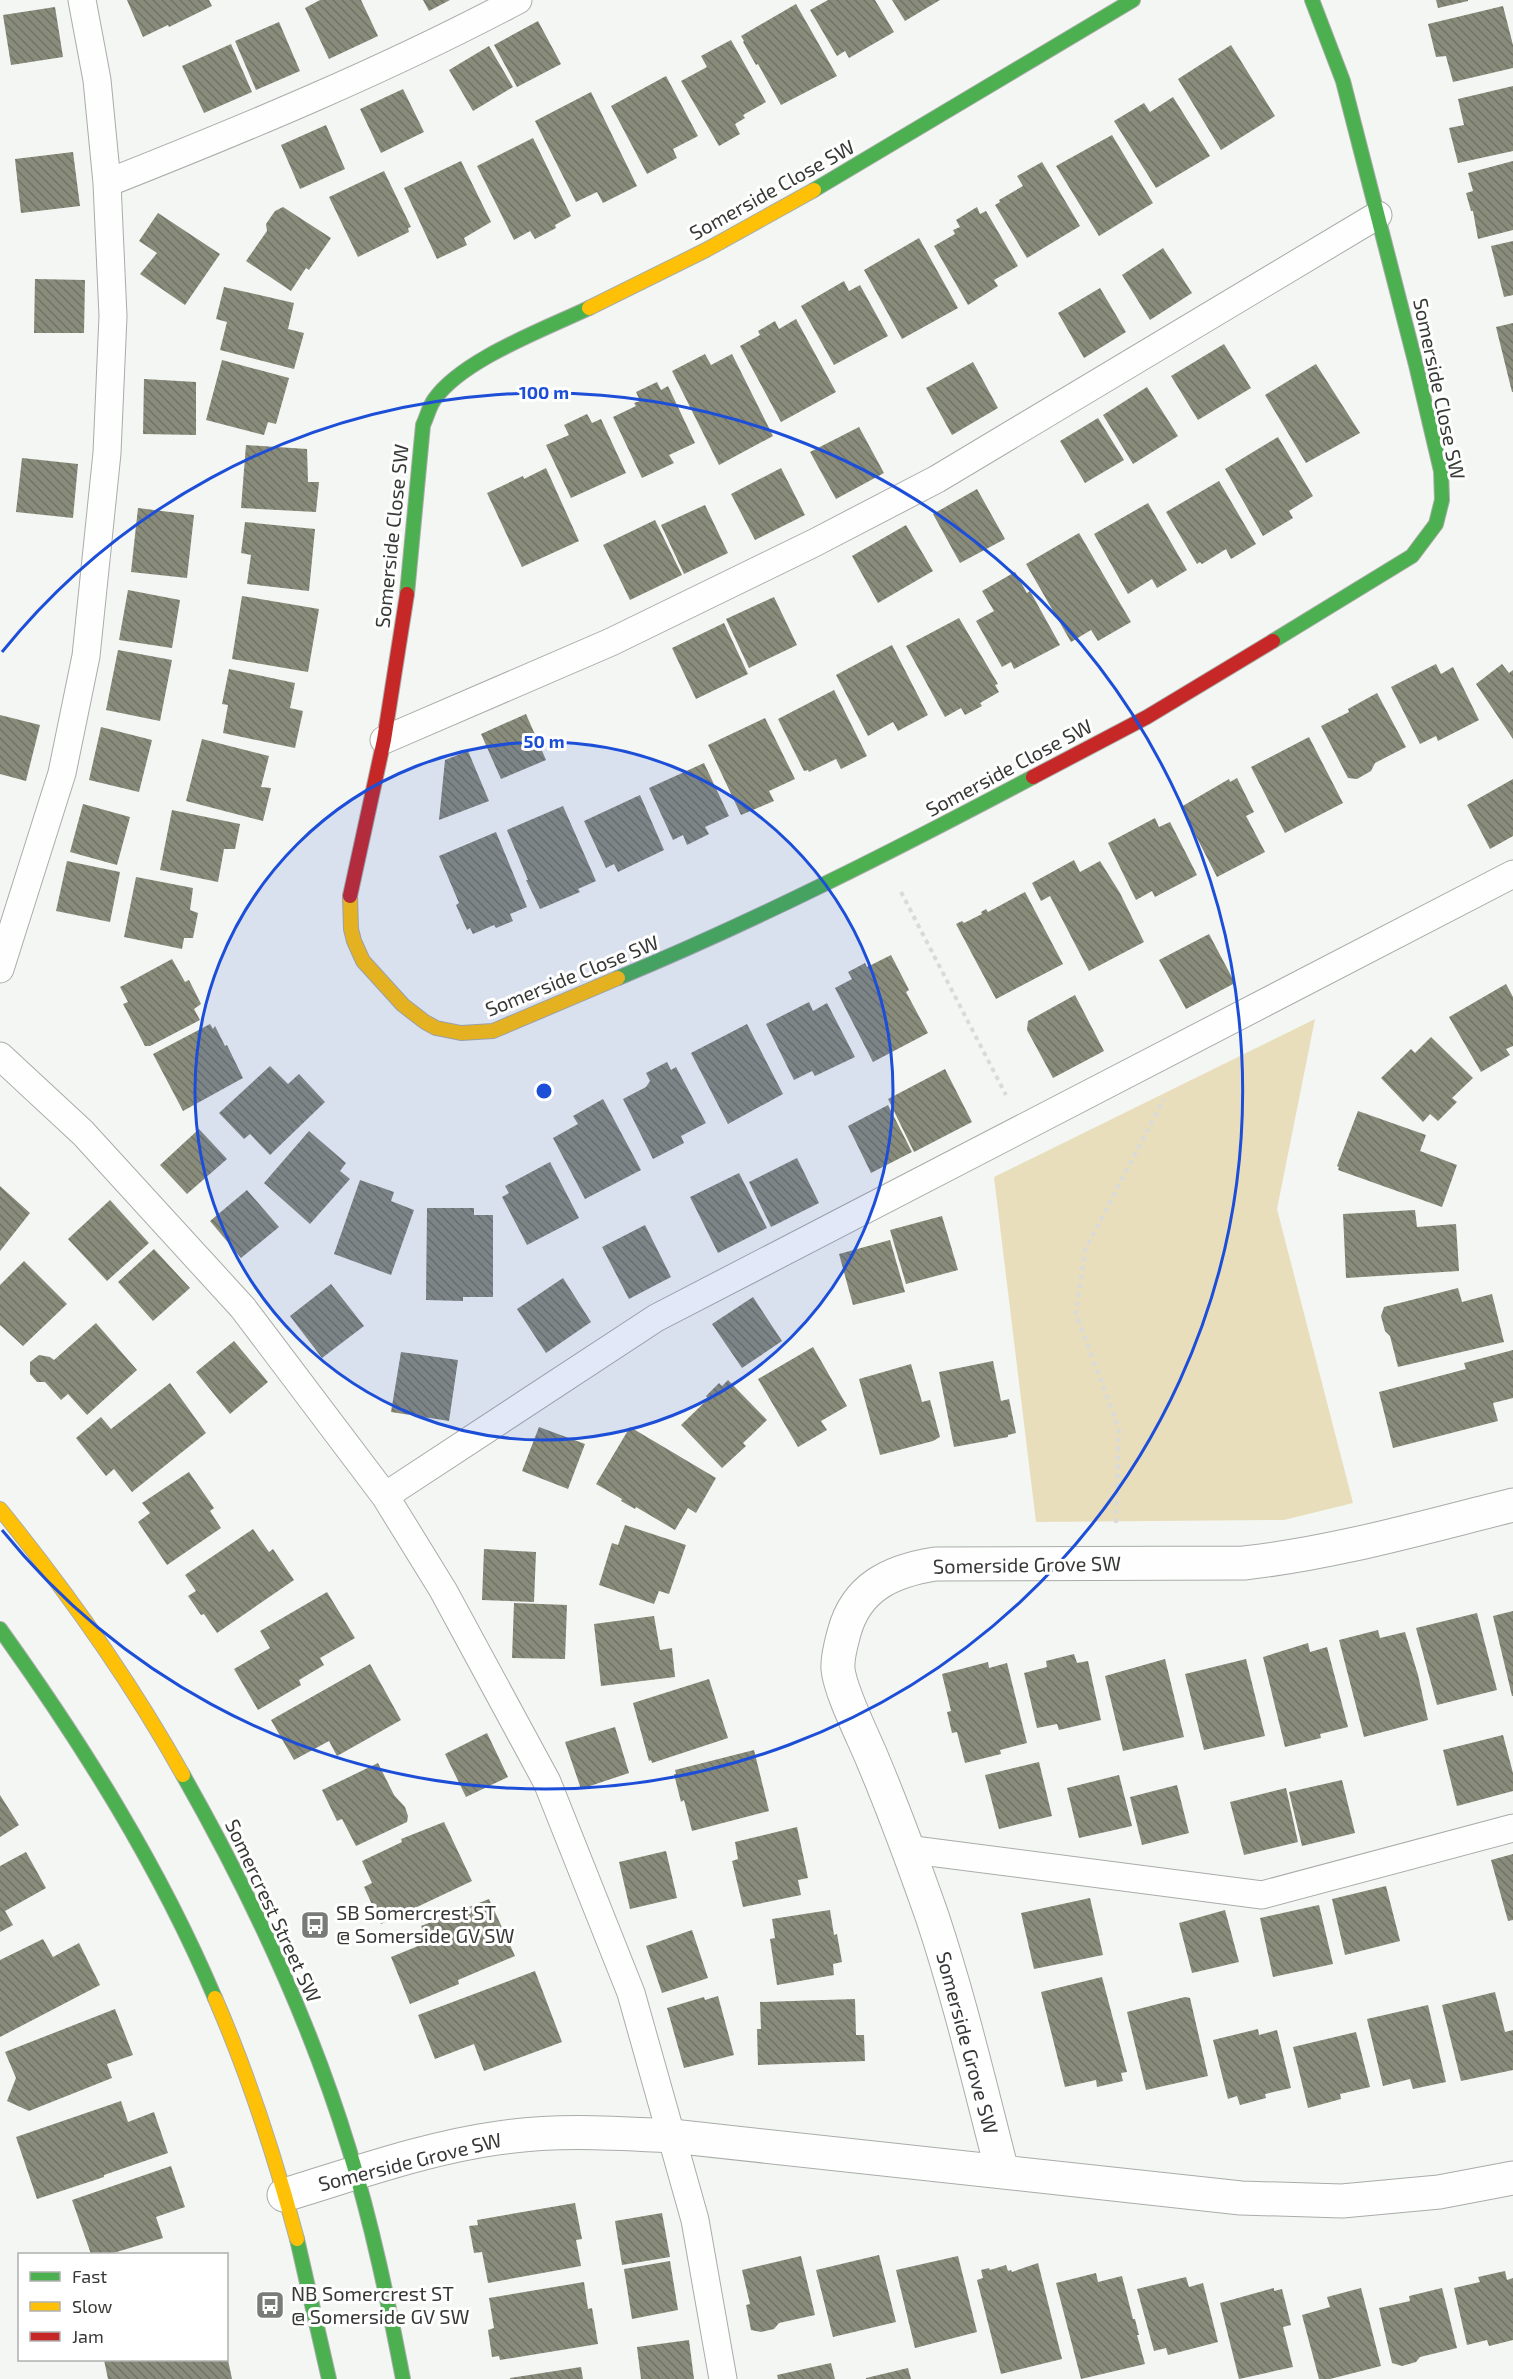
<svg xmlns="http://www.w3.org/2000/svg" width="1513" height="2379" font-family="'Exo 2',sans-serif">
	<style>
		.park { fill: #e9debc }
		.building { fill: url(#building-back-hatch) }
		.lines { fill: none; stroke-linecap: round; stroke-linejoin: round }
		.lane-casing { stroke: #a9aca9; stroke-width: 29 }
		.street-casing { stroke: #a9aca9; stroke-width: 35 }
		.fast-casing { stroke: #a9aca9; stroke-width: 16 }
		.slow-casing { stroke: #a9aca9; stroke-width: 16 }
		.jam-casing { stroke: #a9aca9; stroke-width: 16 }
		.path { stroke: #dadad9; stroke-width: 4; stroke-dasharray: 4.5 4.5; stroke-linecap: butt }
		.lane { stroke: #fdfefd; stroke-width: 27 }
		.street { stroke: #fdfefd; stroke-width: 33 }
		.fast { stroke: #4caf50; stroke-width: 14 }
		.slow { stroke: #ffc107; stroke-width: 14 }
		.jam { stroke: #c62828; stroke-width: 14 }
		.ring { fill: none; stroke: #1d4ed8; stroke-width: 3 }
		.labels { text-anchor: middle; stroke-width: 6; stroke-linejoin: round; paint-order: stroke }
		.street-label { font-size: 20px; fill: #373936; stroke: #fff }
		.poi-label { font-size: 20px; fill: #373936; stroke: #fff; text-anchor: start }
		.centre { fill: #1d4ed8; stroke: #fff; stroke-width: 3 }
		.ring-label { font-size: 18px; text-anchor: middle; font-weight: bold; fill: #1d4ed8; stroke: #fff; stroke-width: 6; stroke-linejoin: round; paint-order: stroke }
	</style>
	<defs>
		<pattern id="building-back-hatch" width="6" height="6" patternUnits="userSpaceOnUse" patternTransform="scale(1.5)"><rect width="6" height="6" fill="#898c7b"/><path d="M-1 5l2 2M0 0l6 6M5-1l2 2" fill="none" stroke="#717366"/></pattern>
	</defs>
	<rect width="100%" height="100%" fill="#f3f6f2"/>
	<path class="park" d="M1315,1019L1277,1209L1353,1503L1284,1520L1036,1522L994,1177Z"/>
	<path class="building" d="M127,0H209L212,6L169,27L168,25L143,37Z
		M320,0H361L378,36L329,59L305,8Z
		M423,0H450L429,11Z
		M828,0H875L894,32L849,58L845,51L837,56L810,10Z
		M892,0H940L905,21Z
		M1436,0H1468V1L1438,8Z
		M796,4L837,76L781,105L758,64L756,65L743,42L744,41L741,36Z
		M1503,6L1513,45V68L1453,82L1446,56L1436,57L1428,24Z
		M55,7L63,57L11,65L3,15Z
		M538,21L561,64L517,87L494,45Z
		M279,22L300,71L256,90L235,41Z
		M731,40L766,102L743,115L745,118L735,124L740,134L719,146L681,81L707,67L701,56Z
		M231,44L252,92L204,113L182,66Z
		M1231,45L1275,116L1221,150L1178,79Z
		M489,46L513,87L473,111L449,70Z
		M666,76L698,136L673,149L677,158L647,174L611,106Z
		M1513,86V151L1458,163L1449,128L1464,125L1458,99Z
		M403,89L424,132L381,153L360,109Z
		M591,92L637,186L603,203L597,192L576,202L535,121Z
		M1173,97L1210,156L1156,188L1114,121L1144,103L1150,112Z
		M326,125L345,169L300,189L281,145Z
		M1112,135L1153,203L1099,236L1056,166Z
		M533,138L571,216L555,225L556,228L535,239L530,231L514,240L477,166Z
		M73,152L80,206L21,213L15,159Z
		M461,161L491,222L464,238L467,245L437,259L404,188Z
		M1513,161V230L1478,239L1473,211H1471L1466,193L1473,191L1468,173Z
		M1042,162L1080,226L1027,258L995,205L1000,202L999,200L1023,186L1017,176Z
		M384,171L411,227L408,228L409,232L358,257L329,197Z
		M283,207L331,238L309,270L306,268L291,291L246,261L267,231L266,224L275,211Z
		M977,207L980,214L986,211L1018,266L994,280L998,286L968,305L934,246L955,234L953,230L960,227L956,220Z
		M158,213L220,254L185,305L140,274L157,253L139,241Z
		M919,238L958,308L902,339L864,270Z
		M1513,241V295L1504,297L1491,246Z
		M1163,248L1192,293L1150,320L1122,275Z
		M35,279L85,280L84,333H34Z
		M844,281L849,291L860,285L888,336L834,365L801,306Z
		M224,287L294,303L288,329L304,333L294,369L220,350L227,322L216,319Z
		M1100,288L1126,332L1084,358L1058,313Z
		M796,319L836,392L781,422L740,346L760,335L758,331L775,321L779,329Z
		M1513,323V392H1512L1496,327Z
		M1224,344L1251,388L1198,420L1171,376Z
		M705,354L711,365L732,354L773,436L719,465L672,371Z
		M222,360L289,378L276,424L268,422L264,435L206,420Z
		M973,362L998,408L952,435L926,388Z
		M1316,364L1360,433L1306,463L1265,395Z
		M144,379L196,382V435L143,434Z
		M657,382L661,390L668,386L695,443L669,455L674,463L642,478L613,417L636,406L634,403L640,401L636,392Z
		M1147,387L1178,436L1133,464L1103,415Z
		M587,414L592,423L601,419L626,473L571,498L546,445L569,435L564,425Z
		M1098,418L1124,460L1085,483L1060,441Z
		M859,427L884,473L836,499L810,452Z
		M1278,437L1313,496L1289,511L1293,518L1263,536L1225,469Z
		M246,445L307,449L308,482H319L316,512L241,508Z
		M22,458L78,464L73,518L16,512Z
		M546,468L579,541L522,567L487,493L523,476L524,479Z
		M781,468L805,515L755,540L731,494Z
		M1219,481L1256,544L1231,559L1226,549L1202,564L1200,562L1197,564L1166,512Z
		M977,489L1005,539L960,563L933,514Z
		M1148,503L1187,570L1157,588L1152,579L1128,594L1094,534Z
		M705,505L728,553L684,574L661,525Z
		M138,508L194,515L187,578L131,572Z
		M655,520L682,575L630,600L603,545Z
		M245,522L315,529L309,591L247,584L251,555L241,553Z
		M906,525L933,571L878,603L852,556Z
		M1079,533L1131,622L1098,641L1091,630L1071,642L1026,564Z
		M1015,572L1027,593L1030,591L1060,645L1014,669L1011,662L1002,667L976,621L994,611L982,591Z
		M128,590L180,600L172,648L119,640Z
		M242,596L319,609L308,672L232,659Z
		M774,597L797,645L749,668L726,619Z
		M959,618L998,684L995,685L999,692L980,703L982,706L965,715L961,708L945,717L906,646Z
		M724,623L748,674L696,699L672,648Z
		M892,645L928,715L898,731L893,722L868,736L836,675Z
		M118,650L172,660L160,721L106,710Z
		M1436,664L1441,674L1453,667L1479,720L1438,741L1436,736L1420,744L1391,687Z
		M1502,664L1509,673L1513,670V739L1476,684Z
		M229,669L295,683L290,708L303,711L295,748L223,733L228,705L222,704Z
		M834,690L867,756L841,769L836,759L809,772L808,770L804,771L778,719Z
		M1377,693L1406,747L1375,763L1371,771L1357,779L1348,778L1321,726L1349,712L1348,709Z
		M526,714L546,760L501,779L481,734Z
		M0,715L40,725L26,781L0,774Z
		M765,718L795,779L769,791L774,801L741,815L708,745Z
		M101,727L152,740L139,792L89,780Z
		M1309,737L1343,803L1285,833L1251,767Z
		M202,739L269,756L261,787L271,788L263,821L186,801Z
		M468,751L489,801L439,820L445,760Z
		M704,763L729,816L705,827L709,834L687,845L683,835L673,840L649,788Z
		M1237,778L1254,812L1246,816L1265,852L1217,877L1181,807L1229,779L1230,782Z
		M1513,779V836L1490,849L1467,805Z
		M640,795L664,850L618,872L614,864L606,868L584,821Z
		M83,804L130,817L117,865L70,852Z
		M563,806L596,881L578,889L580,892L540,909L526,880H528L507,830Z
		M172,810L240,824L235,849H224L218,882L160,870Z
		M1155,818L1159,827L1170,822L1197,875L1155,897L1152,891L1136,900L1108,843Z
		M496,832L527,907L510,914L513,921L496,928L494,925L473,934L470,928L467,930L456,905L459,903L439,856Z
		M1074,860L1080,872L1100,861L1120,893L1144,942L1089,971L1050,896L1041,901L1032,883Z
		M67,861L120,872L110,922L56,911Z
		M136,877L193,888L190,910L198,913L193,938H184L182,949L124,937Z
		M1025,892L1063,964L996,999L956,924L962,921L964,923L982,914L981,912L986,909L988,912Z
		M1209,934L1235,983L1186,1009L1159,960Z
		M891,955L909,990L906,992L928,1033L873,1062L835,988L852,979L848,972L865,963L867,967Z
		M172,959L185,982L189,980L201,1004L194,1009L200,1020L150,1046H145L123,1004L128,1002L120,987Z
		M1506,984L1513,997V1046L1506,1049L1510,1055L1481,1072L1449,1017Z
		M1075,995L1104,1051L1053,1078L1027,1030L1028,1021Z
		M809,1002L813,1011L827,1003L855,1057L815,1076L812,1071L794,1080L766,1024Z
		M210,1024L213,1029L215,1026L225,1046L227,1045L243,1078L183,1111L153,1054Z
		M747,1024L783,1094L728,1124L691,1053Z
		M1431,1037L1473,1078L1452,1098L1457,1102L1438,1121L1430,1114L1423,1122L1381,1078L1411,1049L1415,1053Z
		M667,1062L671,1070L676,1067L706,1123L681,1136L684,1143L653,1159L623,1099L646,1087L650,1081L646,1073Z
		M270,1066L288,1084L299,1074L325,1102L270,1155L250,1134L244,1139L219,1113Z
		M945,1069L972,1122L914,1152L888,1099Z
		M603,1099L641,1170L585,1199L553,1138L578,1124L573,1116Z
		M888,1105L912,1152L871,1173L848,1126Z
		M1358,1111L1426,1135L1420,1151L1457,1165L1442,1207L1338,1170L1339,1167L1337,1166Z
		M199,1129L227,1159L187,1194L160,1165Z
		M309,1131L346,1163L340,1171L350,1179L310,1224L264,1183Z
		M797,1158L819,1203L771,1227L749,1182Z
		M550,1162L579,1218L527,1245L502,1197L509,1193L505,1186Z
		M739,1173L767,1228L718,1253L690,1197Z
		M360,1180L394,1192L391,1201L414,1210L391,1275L334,1254Z
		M0,1186L30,1213L0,1251Z
		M247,1190L279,1227L241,1258L210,1221Z
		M110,1200L149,1243L107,1281L68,1239Z
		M427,1208H474V1215H493V1297H463V1301L426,1300Z
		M1415,1210L1417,1227L1456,1224L1459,1271L1346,1278L1343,1214Z
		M942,1216L958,1270L906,1284L890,1230Z
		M645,1225L671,1277L629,1299L602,1247Z
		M890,1240L905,1292L853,1305L839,1254Z
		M154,1249L190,1288L153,1321L118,1282Z
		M24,1261L67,1304L23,1346L0,1325V1285Z
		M563,1278L591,1322L546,1353L517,1309Z
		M331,1284L364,1326L322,1358L290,1316Z
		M1458,1288L1462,1302L1492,1294L1504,1342L1398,1367L1390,1336L1385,1331L1381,1316L1384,1307Z
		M753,1297L782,1341L742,1368L712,1324Z
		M96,1323L137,1370L87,1415L68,1394L61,1400L45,1382H37L30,1374V1362L39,1355L50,1357L54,1360Z
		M234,1341L268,1382L230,1414L196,1372Z
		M813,1347L847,1406L821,1421L827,1430L798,1447L758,1379Z
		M1513,1350V1398L1493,1403L1498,1421L1393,1448L1379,1392L1466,1369L1464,1363Z
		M401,1352L458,1360L449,1421L391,1412Z
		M993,1361L1001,1401L1009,1399L1016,1433L1008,1435V1437L954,1447L939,1372Z
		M911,1364L922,1402L930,1400L940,1437L933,1441L880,1455L859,1379Z
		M728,1380L767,1420L743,1443L746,1446L722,1468L681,1425L708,1399L706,1396L719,1383L722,1386Z
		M170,1383L206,1433L132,1492L114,1469L106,1476L76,1438L101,1417L111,1429Z
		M539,1427L585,1444L568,1489L522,1471Z
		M630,1427L716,1478L696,1513L688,1508L675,1530L636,1507L635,1509L621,1501L622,1499L596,1484Z
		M189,1472L214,1508L210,1511L221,1528L167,1565L138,1522L150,1513L142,1503Z
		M625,1525L686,1545L669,1594L659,1591L654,1604L599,1585L612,1543L618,1545Z
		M253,1529L269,1552L273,1549L294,1580L217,1633L204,1614L201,1615L188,1596L196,1591L185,1575Z
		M484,1549L536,1552L534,1602L482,1600Z
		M327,1592L355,1638L320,1658L324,1665L299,1680L301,1685L258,1710L234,1669L270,1648L260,1631Z
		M514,1603L567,1605L565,1659L512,1658Z
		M1513,1611V1696H1512L1493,1616Z
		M1477,1613L1497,1690L1437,1705L1416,1628Z
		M654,1616L660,1650L672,1648L675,1677L601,1686L594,1624Z
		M1378,1630L1380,1638L1405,1632L1418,1675L1428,1720L1364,1737L1339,1640Z
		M1308,1643L1310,1652L1327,1647L1348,1727L1320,1734L1321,1738L1285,1747L1263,1657Z
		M1074,1654L1077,1663L1088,1661L1101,1720L1059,1730L1057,1724L1037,1728L1024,1673L1047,1667L1046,1661Z
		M1165,1659L1184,1737L1123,1751L1105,1676Z
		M1246,1659L1265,1736L1204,1750L1185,1674Z
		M988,1662L989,1668L1007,1663L1027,1743L1000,1750L1001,1754L965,1763L957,1732L952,1733L947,1712L951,1711L942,1674Z
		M370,1664L401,1720L337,1756L329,1741L294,1760L271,1720Z
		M709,1679L728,1738L652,1763L651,1760L649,1761L633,1703Z
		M615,1727L629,1773L581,1789L565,1742Z
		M487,1733L508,1777L466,1797L445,1754Z
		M1503,1735L1513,1773V1791L1457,1806L1443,1750Z
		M754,1750L769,1811L692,1831L684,1800L681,1802L674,1774H676L675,1770Z
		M1039,1762L1052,1816L999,1829L985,1775Z
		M378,1763L394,1795L405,1807L408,1816L407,1822L356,1846L342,1819L337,1821L322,1790Z
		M1119,1775L1132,1826L1079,1838L1067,1788Z
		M1342,1780L1355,1833L1302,1846L1289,1792Z
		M1177,1785L1189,1833L1142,1845L1130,1797Z
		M1286,1788L1298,1842L1244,1855L1230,1802Z
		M0,1795L19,1825L0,1837Z
		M444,1822L472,1881L381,1924L364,1887L372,1883L362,1861L402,1842L401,1839Z
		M797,1827L808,1878L798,1880L801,1895L743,1907L732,1861L738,1859L735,1842Z
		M666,1851L677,1898L630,1909L619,1862Z
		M26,1852L46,1888L5,1911L13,1925L0,1932V1866Z
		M1513,1854V1920L1508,1921L1491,1860Z
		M1386,1886L1400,1941L1345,1955L1332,1899Z
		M1090,1898L1103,1955L1034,1969L1021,1913Z
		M489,1899L515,1956L458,1980L459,1984L410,2004L391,1957L428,1942L421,1926Z
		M1319,1905L1333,1964L1273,1977L1260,1918Z
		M830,1910L834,1935L837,1934L842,1962L833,1964L834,1975L777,1985L770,1939L775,1938L772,1919Z
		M1225,1910L1239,1962L1192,1973L1179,1923Z
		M692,1930L708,1978L662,1993L646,1946Z
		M43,1939L53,1957L79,1943L100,1985L0,2037V1960Z
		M535,1971L562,2042L484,2071L474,2044L435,2059L418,2015Z
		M1102,1977L1127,2072L1121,2073L1123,2081L1097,2087L1096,2080L1065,2087L1041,1992Z
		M1495,1992L1505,2032L1513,2030V2070L1461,2081L1442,2005Z
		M718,1996L734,2055L684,2068L667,2008L704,1997L705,2000Z
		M1185,1997L1190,1998L1208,2076L1146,2090L1127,2012Z
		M855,1999L856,2035H864L865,2061L758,2065L757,2029H761L760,2002Z
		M1428,2005L1446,2082L1413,2089L1410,2079L1383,2086L1367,2019Z
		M115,2009L133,2055L107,2064L112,2078L29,2111L7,2101L16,2078L5,2052Z
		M1258,2029L1259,2035L1277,2030L1291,2088L1265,2094L1266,2098L1240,2105L1237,2096L1228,2099L1213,2040Z
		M1356,2032L1370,2087L1340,2094L1341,2099L1308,2108L1293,2047Z
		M121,2101L128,2122L154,2112L168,2153L104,2175V2177L37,2199L16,2137Z
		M171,2166L185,2207L156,2217L163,2238L110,2254H91L72,2200Z
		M575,2203L582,2239L576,2240L581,2266L488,2283L482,2252L474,2253L469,2226L478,2225L477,2220Z
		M662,2213L670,2257L622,2265L615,2221Z
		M879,2255L896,2322L833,2337L816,2270Z
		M801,2256L815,2315L779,2323L774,2329L761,2332L751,2330L746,2305L750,2304L742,2270Z
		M958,2256L977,2332L915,2348L896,2270Z
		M670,2261L678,2310L632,2319L624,2269Z
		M1038,2263L1062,2359L1001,2374L977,2280L983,2278L981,2270L989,2268L990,2270L1006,2265L1008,2271L1011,2270L1012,2272Z
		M1505,2271L1507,2280L1513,2278V2340L1489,2346L1487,2340L1467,2345L1454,2288L1480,2282L1478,2277Z
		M1096,2273L1098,2282L1122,2276L1133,2319H1135L1139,2335H1137L1145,2364L1081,2379L1056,2283Z
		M1186,2277L1189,2287L1203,2283L1218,2342L1168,2355L1166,2348L1154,2351L1137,2289Z
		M584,2282L588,2309L592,2308L598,2344L500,2360L499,2356L492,2357L488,2330L494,2328L489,2298Z
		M1274,2288V2291L1282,2289L1291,2325L1283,2327L1293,2367L1239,2379L1220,2303Z
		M1361,2288L1381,2366L1330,2379H1319L1302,2315L1330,2307L1327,2297Z
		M1442,2288L1457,2348L1420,2357L1416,2362L1402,2366L1392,2363L1379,2308L1410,2301L1409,2296Z
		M689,2340L694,2379H641L637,2347Z
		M104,2360H228L232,2379H108Z
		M831,2363L835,2379H778L777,2375Z
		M581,2367L583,2379H510V2378Z
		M908,2368L911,2379H866V2378Z"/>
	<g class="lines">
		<g class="lane-casing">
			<path id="lane" d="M107,183C246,128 386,70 518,0
				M384,740L611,642L814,543L937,479L1378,215
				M0,969L62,773L86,656L107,453L113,316L107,183L97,80L82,0
				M0,1056L83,1133L243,1308L385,1496L443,1590L547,1782L631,1993L695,2220L723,2379
				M385,1496L656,1318L1513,874
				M906,1849L1262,1895L1513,1828"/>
		</g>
		<g class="street-casing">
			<path id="street" d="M1002,2171C980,2086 960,2000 932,1916C914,1865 895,1813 874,1763C865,1740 840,1692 838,1669C837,1658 841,1644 844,1633C856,1587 891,1571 935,1564L1244,1563C1335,1553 1424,1527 1513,1505
				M284,2195C354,2174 426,2148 498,2138C556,2129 614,2133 672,2136L1241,2198L1342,2201L1439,2192L1513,2178"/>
		</g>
		<g class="fast-casing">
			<path id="fast" d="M814,190L1133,0
				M407,594L423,425C427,417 429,407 434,400C461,360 545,329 589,308
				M1273,641L1412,556L1436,524L1442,500L1441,471L1416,365L1343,81L1312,0
				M618,978C760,919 897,849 1033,777
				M0,1629C83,1745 159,1866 215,1998
				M183,1775C250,1893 309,2018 349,2149C372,2224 388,2301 403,2379
				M297,2239L329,2379"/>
		</g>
		<g class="slow-casing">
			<path id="slow" d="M589,308L706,250L814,190
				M350,896L351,929L354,941L363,961L403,1005L425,1022L436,1028L461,1033L493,1031L618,978
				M0,1509C68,1593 130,1680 183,1775
				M215,1998C249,2076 275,2157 297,2239"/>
		</g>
		<g class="jam-casing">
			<path id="jam" d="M1033,777L1147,717L1273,641
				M350,896L384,740L407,594"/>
		</g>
		<path class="path" d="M901,892L1006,1095
			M1116,1523L1119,1429L1076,1314L1085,1250L1164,1099"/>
		<use href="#lane" class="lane"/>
		<use href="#street" class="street"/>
		<use href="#fast" class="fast"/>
		<use href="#slow" class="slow"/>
		<use href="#jam" class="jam"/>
	</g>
	<circle cx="544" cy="1091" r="349" fill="#1d4ed8" fill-opacity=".12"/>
	<g class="ring">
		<circle cx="544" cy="1091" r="349"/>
		<path d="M2 652A698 698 0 1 1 2 1530"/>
	</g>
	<defs>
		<g id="bus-square" transform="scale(1.5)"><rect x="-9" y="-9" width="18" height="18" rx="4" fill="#797b78" stroke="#fff"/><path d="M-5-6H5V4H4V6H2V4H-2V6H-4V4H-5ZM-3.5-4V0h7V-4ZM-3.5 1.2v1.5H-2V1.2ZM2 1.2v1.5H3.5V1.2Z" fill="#fff"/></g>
	</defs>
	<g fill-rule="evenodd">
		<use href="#bus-square" x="315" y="1925"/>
		<use href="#bus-square" x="270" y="2305"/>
	</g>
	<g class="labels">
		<g class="street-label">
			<text transform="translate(772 190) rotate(-29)" y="7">Somerside Close SW</text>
			<text transform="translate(1439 389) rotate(78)" y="7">Somerside Close SW</text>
			<text transform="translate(392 536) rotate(-84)" y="7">Somerside Close SW</text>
			<text transform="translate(1009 768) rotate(-28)" y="7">Somerside Close SW</text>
			<text transform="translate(572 976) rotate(-22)" y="7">Somerside Close SW</text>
			<text transform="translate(1027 1565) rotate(-1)" y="7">Somerside Grove SW</text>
			<text transform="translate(273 1911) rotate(65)" y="7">Somercrest Street SW</text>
			<text transform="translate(967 2043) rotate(75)" y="7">Somerside Grove SW</text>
			<text transform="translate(410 2162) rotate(-14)" y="7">Somerside Grove SW</text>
		</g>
		<g class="poi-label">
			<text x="336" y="1920">SB Somercrest ST<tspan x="336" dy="23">@ Somerside GV SW</tspan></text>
			<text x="291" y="2301">NB Somercrest ST<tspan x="291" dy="23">@ Somerside GV SW</tspan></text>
		</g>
	</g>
	<circle cx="544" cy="1091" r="9" class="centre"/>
	<g class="ring-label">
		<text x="544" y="399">100 m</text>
		<text x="544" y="748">50 m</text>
	</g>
	<rect x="18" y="2253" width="210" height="108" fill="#ffffff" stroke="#afb0af" stroke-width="1.5"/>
	<rect x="30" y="2272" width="30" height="9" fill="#4caf50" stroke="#afb0af" stroke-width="1.5"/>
	<text x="72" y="2283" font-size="18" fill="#373936">Fast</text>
	<rect x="30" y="2302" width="30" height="9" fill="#ffc107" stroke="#afb0af" stroke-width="1.5"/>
	<text x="72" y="2313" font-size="18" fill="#373936">Slow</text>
	<rect x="30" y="2332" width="30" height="9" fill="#c62828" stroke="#afb0af" stroke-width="1.5"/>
	<text x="72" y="2343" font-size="18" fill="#373936">Jam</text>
</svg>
